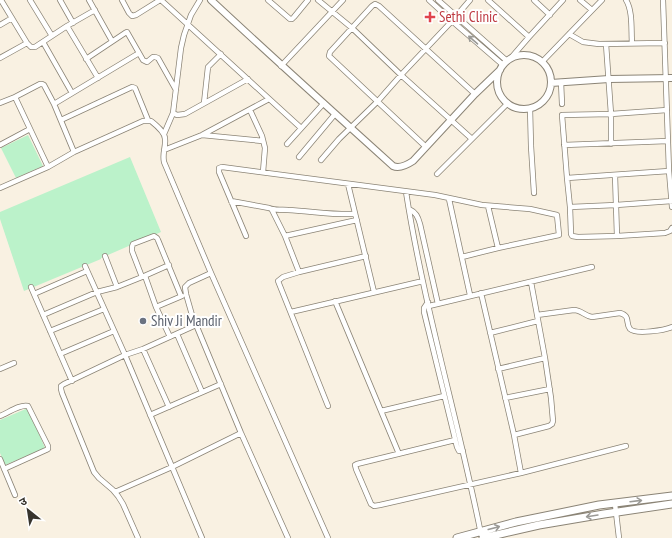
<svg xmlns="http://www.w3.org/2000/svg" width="672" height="538" font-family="'PT Sans Narrow','Noto Sans Devanagari',sans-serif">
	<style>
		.green { fill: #bbf2ca }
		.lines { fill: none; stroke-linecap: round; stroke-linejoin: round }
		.minor-casing { stroke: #8b8476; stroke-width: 6 }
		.tertiary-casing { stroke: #8b8476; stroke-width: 8 }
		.secondary-casing { stroke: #8b8476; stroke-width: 9 }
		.minor { stroke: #fff; stroke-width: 4.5 }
		.tertiary { stroke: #fff; stroke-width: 6 }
		.secondary { stroke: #fff; stroke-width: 7 }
		.oneway { stroke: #9b9a96 }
		.health-dot { fill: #e0444e; stroke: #fff; stroke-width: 1.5 }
		.worship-dot { fill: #6b7280; stroke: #fff; stroke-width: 1.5 }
		.labels { text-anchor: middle; stroke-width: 4; stroke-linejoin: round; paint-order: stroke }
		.health-label { font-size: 15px; fill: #be3a42; stroke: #fff; text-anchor: start }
		.worship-label { font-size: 15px; fill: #5b616d; stroke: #fff; text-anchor: start }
	</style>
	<rect width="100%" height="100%" fill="#f9f1e2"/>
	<path class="green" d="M28,135L43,166L16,178L1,148Z
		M130,157L161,232L101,258V259L24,291L0,219V212Z
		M28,408L45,448L5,465L0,453V420Z"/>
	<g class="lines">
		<g class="minor-casing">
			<path id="minor" d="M1,0L27,43L31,47H35L67,26L95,10
				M30,0L52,36
				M60,0L73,23
				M89,0L112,41
				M122,0L129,13L132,16L136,15L160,0
				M161,0L301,128
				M268,0L290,19H292L294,17L308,0
				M318,0L352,28L401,75L472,139L508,103
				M429,0L452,21L503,65
				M438,0L507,61
				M488,0L529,37L510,59
				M534,0L550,15
				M580,0L592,10
				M626,0C633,11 631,31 632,43
				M663,0L669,171L672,207
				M0,25L12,18
				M67,26L98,78
				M569,34L583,42L599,44L665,43
				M529,37L563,0
				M43,42L72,93
				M606,44L611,114V144
				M0,58L27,43
				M86,59L125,33L127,32L143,60L147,62L153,57H155L158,58L176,90
				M542,62L602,0
				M281,66L343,0
				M561,82L562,104
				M15,97L40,84H42L44,85L54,104L74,152
				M0,103L15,97L48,167
				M204,103L208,67L221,54
				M54,104L139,53
				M530,108L531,146L534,193
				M250,110L262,136L265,148L263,172
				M667,110L611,114L562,115L567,178L570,207L571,234L572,236L578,237L617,236L665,233L670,231L672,228
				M173,113L177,115L185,114L248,79
				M61,120L132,87L135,88L148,120
				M164,134L173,113L181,48L184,35L191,15L200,0
				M202,135L263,141
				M287,144L324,103
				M0,145L30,129
				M564,145L668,141
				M426,147L329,56L330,52L372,6L375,4L379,6L475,94
				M164,150L202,135L269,99
				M299,157L335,114
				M321,160L339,139L378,101L401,75L452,21L470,0
				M437,174L472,139
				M615,175L617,236
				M567,178L669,171
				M348,184L374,292
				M0,188L48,167L74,152L143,121H151C156,125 165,132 165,139C166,147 162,153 164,162L211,273L328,538
				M406,192C424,307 458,419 481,534
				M449,199L470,295
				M231,201L269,208C275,211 282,209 288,210C310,211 332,215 355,214
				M488,206L498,248
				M570,207L616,205L672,201
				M409,209C416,212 418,217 420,224L438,304
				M272,210L285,236L299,272
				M246,236L219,172V168L222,167L435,195L482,205L530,209L557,215L559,235L498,248L462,257
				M285,236L357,220
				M105,256L117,287
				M85,266L125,355L202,538
				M211,273L189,283L185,287L186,294L192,315L241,433L288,538
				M145,276L156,307L170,337
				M142,277L132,251V247L133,244L154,236L157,238L158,240L181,296
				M31,287L34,294
				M481,293L514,435L521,473
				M335,301L399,454
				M428,302L424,308V312L457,447L459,451H463
				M429,306L592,267
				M156,307L182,296
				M291,312L419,282H423
				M43,315L97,292L117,287L142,277L169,265
				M537,315L574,310C581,310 585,316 592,317L620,313C631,316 625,323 630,329C636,335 665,330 672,327
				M50,331L104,309
				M490,333L538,321
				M177,334L202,392
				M143,349L169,407
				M60,354L114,331
				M0,369L14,363
				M498,369L545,358
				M72,381L34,294L87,271
				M505,398L550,389
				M328,406L278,281L283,277L299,272L366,256
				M381,411L444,396
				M150,415L221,384
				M0,416C8,413 20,404 28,406L48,446V449L46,450L4,469
				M514,435L549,426L552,424L553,421L551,398L545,358L531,282
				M455,440L357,464L355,465L356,469L371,504L374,506L380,505L521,473L626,446
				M0,459L15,495
				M115,492L172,467L241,433
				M615,504L619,538
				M138,538L123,504L118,496L113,490L99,478L94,472L62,393L61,389V386L64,384L125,355L143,349L196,325"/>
		</g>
		<g class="tertiary-casing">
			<path id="tertiary" d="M211,0C271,56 332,111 393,166C400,169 407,165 413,161L475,94L500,70
				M497 82a27 27 0 1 1 54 0a27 27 0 1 1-54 0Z
				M551,83L609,79L672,78"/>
		</g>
		<g class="secondary-casing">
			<path id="secondary" d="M457,538L516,522L599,505L672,496
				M483,538L539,525L604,514L672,504"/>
		</g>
		<use href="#minor" class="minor"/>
		<use href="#tertiary" class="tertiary"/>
		<use href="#secondary" class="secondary"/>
	</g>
	<defs><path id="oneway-shaft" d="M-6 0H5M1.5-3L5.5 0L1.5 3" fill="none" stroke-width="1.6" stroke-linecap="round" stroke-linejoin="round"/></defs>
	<g class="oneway">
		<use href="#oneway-shaft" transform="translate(473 40) rotate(-139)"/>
		<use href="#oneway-shaft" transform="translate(636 501) rotate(-7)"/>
		<use href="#oneway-shaft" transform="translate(592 516) rotate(171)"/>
		<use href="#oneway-shaft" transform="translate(494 528) rotate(-15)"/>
	</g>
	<path class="health-dot" d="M428 11h4v4h4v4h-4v4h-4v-4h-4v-4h4z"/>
	<circle class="worship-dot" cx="143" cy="321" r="4"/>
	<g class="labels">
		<g class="health-label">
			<text x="439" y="22">Sethi Clinic</text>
		</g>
		<g class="worship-label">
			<text x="151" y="326">Shiv Ji Mandir</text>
		</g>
	</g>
	<g transform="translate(28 510) rotate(330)" stroke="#ffffff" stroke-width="3" paint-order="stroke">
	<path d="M0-3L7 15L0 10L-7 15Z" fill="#37342e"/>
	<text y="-6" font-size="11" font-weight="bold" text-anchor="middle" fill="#37342e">उ</text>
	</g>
</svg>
